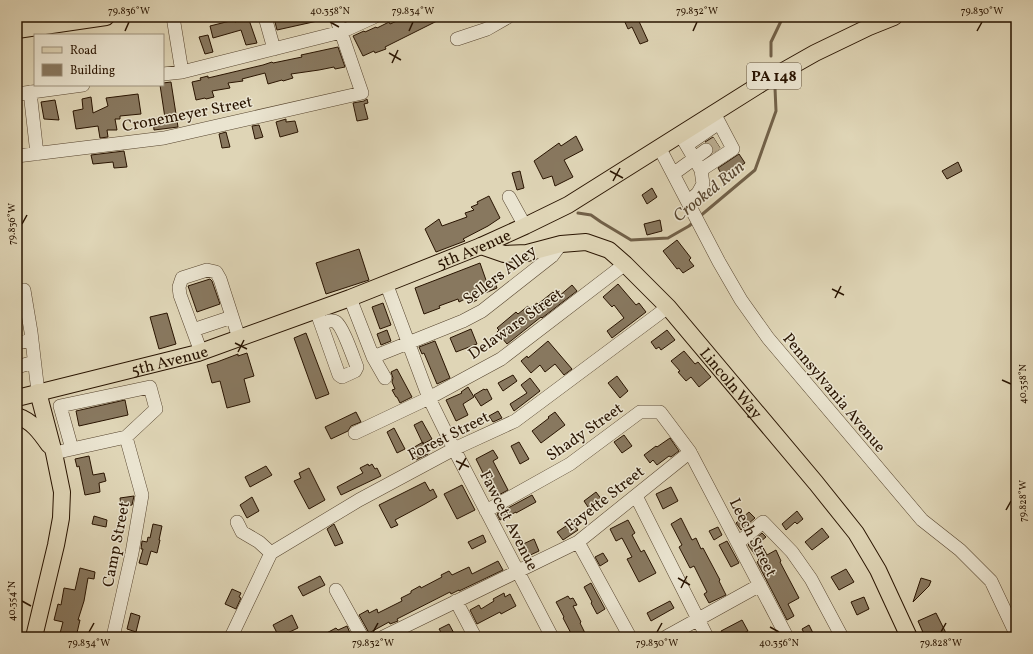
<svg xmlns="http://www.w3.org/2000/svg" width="1033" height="654" font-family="Vollkorn,serif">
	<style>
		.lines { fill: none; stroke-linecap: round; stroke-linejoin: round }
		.stream { stroke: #716048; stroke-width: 3 }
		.building { fill: #88785f; stroke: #291401 }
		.minor-tunnel { stroke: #bbae92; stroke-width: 13; stroke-dasharray: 13 6; stroke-linecap: butt }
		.minor-casing { stroke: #56442e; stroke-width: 14 }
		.major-casing { stroke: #291401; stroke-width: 18 }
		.minor { stroke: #eae4d0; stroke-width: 13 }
		.major { stroke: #dfd5b6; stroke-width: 16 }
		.ticks { fill: none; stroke: #291401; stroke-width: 1.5 }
		.labels { text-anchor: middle; stroke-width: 3; stroke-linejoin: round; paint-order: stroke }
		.shield { fill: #eae4d0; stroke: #63523f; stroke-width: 1 }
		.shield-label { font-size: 15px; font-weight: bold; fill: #291401 }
		.street-label { font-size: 16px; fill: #291401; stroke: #eae4d0 }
		.water-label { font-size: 17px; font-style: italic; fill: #594731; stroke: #eae4d0 }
		.neatline { fill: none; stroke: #291401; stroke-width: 1.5 }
		.ticks-label { font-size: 10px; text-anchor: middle; fill: #291401 }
	</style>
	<rect width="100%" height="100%" fill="#dfd5b6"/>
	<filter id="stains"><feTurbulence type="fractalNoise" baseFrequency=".005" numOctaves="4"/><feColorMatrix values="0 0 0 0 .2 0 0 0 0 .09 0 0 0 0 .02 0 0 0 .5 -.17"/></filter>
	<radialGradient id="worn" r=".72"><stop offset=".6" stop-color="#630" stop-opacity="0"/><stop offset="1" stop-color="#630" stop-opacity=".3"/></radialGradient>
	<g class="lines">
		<path class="stream" d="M771,56V42L783,17
			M578,213L591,215L601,222L631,240L668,238L689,226L695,221
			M699,217L755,170L776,111L775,88"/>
	</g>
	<path class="building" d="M248,17L257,43L246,45L241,30L213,38L210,26L234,20L235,22Z
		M280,17H322V20L277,30L274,18Z
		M406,17H445L385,47L386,49L375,53L374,51L363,56L353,36L364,31L365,32L376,27L377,28L389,22L390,24Z
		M631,17H637L648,41L640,44L632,27L628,29L624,20Z
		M208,35L213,52L205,54L199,37Z
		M338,47L345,67L335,69L334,67L319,70L291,74L293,78L283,81L282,80L268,84L265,73L242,79L243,81L228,83L230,88L212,91L214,97L206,99L205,98L196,100L192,82L201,80L200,78L208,76V78L263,65L272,62L273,63L302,57L301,55Z
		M171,82L178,127L154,130L153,119L165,118L160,85H163V83Z
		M138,94L141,114L120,116V119H115L117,130H107L108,137L100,138L98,126L76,129L73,111L83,109L82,99L91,97L93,113L108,106L106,98Z
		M367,99L368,103L364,104L368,119L357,121L353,103L364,101Z
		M55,100L59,120L44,119L41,102Z
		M286,119V122L295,121L298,132L280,137L276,122Z
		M259,125L263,137L255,139L252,126Z
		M226,132L230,147L222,148L219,134Z
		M576,136L583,150L564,160L573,177L555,186L552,176L543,179L534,161L559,143L561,146Z
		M713,137L720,148L714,152V149L712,145L709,143L705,142Z
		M124,151L127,167L114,168L113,162L93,164L91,155Z
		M739,154L745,163L723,177L718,168Z
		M958,162L962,171L947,179L942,171Z
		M520,171L524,188L517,190L512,173Z
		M652,188L657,197L647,204L642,195Z
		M489,196L500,218L488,226L463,239L465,241L436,252L425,229L439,219L442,226L467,217L465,213L474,210L471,207L478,204L477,202Z
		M660,220L662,231L647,235L644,224Z
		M677,240L691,258L689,260L694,266L683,273L679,268L677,269L663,251Z
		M359,249L369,280L326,294L316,263Z
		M480,263L487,283L494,280L497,288L476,297L477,300L469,304L467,298L459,302L458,299L439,306L440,308L424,314L415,288Z
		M210,279L212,281L220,304L197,312L188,286Z
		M618,284L636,305L639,303L646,312L612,338L607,331L624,318L614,305L612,307L603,297Z
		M572,285L577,291L542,318L541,317L507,344L497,332L499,330L497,328L516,312L518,314L528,306L530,308L537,303L538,304L553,292L558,297Z
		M383,303L391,325L380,329L372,307Z
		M167,313L176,344L159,349L150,317Z
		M471,329L477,344L456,352L450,338Z
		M387,330L391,341L381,345L377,334Z
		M667,330L675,340L661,350L659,347L656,349L651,342Z
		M306,333L329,394L316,399L294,338Z
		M435,341L450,378L437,384L424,353L422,354L419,347Z
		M548,341L572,369L564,375L555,364L545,372L540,365L531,373L521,361L527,356L528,358Z
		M684,351L695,364L698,362L711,377L699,387L691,377L686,381L678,372L680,371L671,361Z
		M247,353L254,376L244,379L250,402L227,408L220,381L212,383L207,365L217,362L238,354V356Z
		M397,369L412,397L400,403L397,397H396L392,390L395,389L392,382L393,378L391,372Z
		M513,375L517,381L503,391L498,383Z
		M617,376L628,391L620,398L608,383Z
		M530,378L540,391L514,411L510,404L527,393L521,385Z
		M468,387L474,397L463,404L468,415L456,421L446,400L462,393L461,392Z
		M484,389L485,390L487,389L492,399L481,406L474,395Z
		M125,400L128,415L79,426L76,411Z
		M498,411L502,418L493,422L489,416Z
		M356,412L361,422L351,426L348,431L331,439L325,427Z
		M555,412L565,425L541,443L532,431L549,418L548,417Z
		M422,421L432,439L423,444L414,425Z
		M394,428L405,449L397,453L387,432Z
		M624,435L632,446L622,453L614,442Z
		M670,438L679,451L671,457L669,456L657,465L653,460L650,463L644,455L656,446L657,447Z
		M423,442L428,454L416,460L411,449Z
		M519,442L529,459L520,464L511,446Z
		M493,450L498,458L493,461L508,490L495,497L476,459Z
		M89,456L93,475L104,473L106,481L99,483L100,492L85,495L79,466L77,467L75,459Z
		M368,464L369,466L372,464L375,469L377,468L381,476L341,495L337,487L363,473L360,468Z
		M266,466L272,475L250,487L245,477Z
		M309,468L325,500L309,509L294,481L301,478L299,473Z
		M425,482L430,491L433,489L437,497L425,504L395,520L398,525L391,528L379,505Z
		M462,485L475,510L457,519L444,494Z
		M671,487L678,501L663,509L656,494Z
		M596,492L602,500L590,510L584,501Z
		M532,495L536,502L516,513V512L500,520L497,514Z
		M134,496L132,505L121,506L120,498Z
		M252,497L259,511L247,518L240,505Z
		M797,511L803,519L797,524L795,522L786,530L782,524Z
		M749,512L755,518L741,530L736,523Z
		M94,516L107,520L106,527L92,524Z
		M681,518L692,540L696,538L701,549L703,548L720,580L719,581L726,595L709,603L704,594L707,592L694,566L690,568L679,547L682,545L671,524Z
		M628,520L635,533L632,535L641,552L644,550L656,573L639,582L627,559L632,557L622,538L616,541L610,529Z
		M572,522L578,530L563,540L557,532Z
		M153,524L162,526L159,540H160L157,553L151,551L147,565L139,563L143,549H141L142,541L147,542L148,537L150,538Z
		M334,524L343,543L335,546L327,529Z
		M718,527L722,535L714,540L709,531Z
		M822,528L829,537L812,550L805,542Z
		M762,533L766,537L760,542L767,555L776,550L781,561L780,562L799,598L788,604L794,616L787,620L757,562L759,560L748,545Z
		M483,535L486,542L472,549L468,542Z
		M534,539L539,551L526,557L521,545Z
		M727,541L739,563L731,567L719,545Z
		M603,553L608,561L600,566L595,557Z
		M498,561L503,570L459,591V590L451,594L450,592L397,619L398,621L390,624L389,622L369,633L359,615L368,610L369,613L377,609L378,613L402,601L401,598L411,593V591L420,586L421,588L442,577L441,575L449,571L452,575L469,567L472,574Z
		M80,568L95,572L94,579L88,578L84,601L78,620H80L76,637H59L63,622L54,620L58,604L61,605L64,588L75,590Z
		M846,569L854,582L839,590L831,577Z
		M320,576L325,585L303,596L298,587Z
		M921,578L931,581L929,586L913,602Z
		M591,583L605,609L597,614L591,603L592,602L584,587Z
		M232,589L241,593L239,597L241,598L236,609L225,604Z
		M504,593L505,597L510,594L516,606L501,614L500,612L477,624L470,610L479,605L481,609L494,601L493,599Z
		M568,596L570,599L573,598L577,605L573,606L581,622L580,623L587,637H573L563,618L564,617L556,602Z
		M864,597L869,609L857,615L851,602Z
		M670,601L674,608L651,621L647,613Z
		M131,613L140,616L136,632L127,629Z
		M936,613L948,637H925L918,621Z
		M292,615L298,628L279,637L273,625Z
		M742,620L748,631L736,637H724L721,631Z
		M449,624L456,637H444L439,629Z
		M809,625L815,637H806L802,629Z
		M347,626L350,633L347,635L348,637H319L336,628L338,630Z"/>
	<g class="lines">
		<path class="minor-tunnel" d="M706,150L717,143"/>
		<g class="minor-casing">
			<path id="minor" d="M173,17L182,72
				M265,17L274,49
				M457,39L487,29L508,17
				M163,74L182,72L341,32L374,17
				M30,92L37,154
				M17,94L83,85
				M680,134L701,170L733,149L714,113
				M687,145L719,123
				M659,147L719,262L741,300L768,338L922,520L960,550L991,581L1016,634
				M17,156L164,138L362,93L341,32L336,17
				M673,174L706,150
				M509,197L525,226
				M688,202L698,193L703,184L701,170
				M386,283L429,398L454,449L552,637
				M17,291L24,290L31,332L38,392
				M350,298L373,357L385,378
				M316,310L339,375L342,377L355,371L357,367C353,357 343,327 336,322C331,319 326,322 321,324
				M193,330L232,317
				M17,343L32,340
				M201,352L180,295L179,287L182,278L207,270L216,272L220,279L239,338
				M373,357L463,321L482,311L552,256L561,244
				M17,367L34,362
				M355,433L429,398L501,359L625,264
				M72,449L60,406L150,387L156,409L126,437
				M63,451L126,437
				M636,496L707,637
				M486,511L570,464L640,412H660L690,452L787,637
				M237,522L242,532L259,542L271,553
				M578,542L630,637
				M738,543L763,522L792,552L811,579L842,637
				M271,553L359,500L454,449L515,421L668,307
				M336,590L362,637
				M456,601L475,637
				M113,637L132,553L142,495L126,437
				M231,637L271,553
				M383,637L578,542L690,452
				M666,637L760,585"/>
		</g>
		<g class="major-casing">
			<g id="major">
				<path d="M17,30L106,17"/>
				<path id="s1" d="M481,246L504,254L527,253L561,244L586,242L609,250L625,264L668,307L816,483L856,533L878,570L909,637"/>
				<path id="s2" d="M17,398L198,353L350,298L481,246L525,226L568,205L762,83L815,53L869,27L894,17"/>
				<path d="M17,416C32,421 40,432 49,445"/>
				<path d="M34,637L56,545L61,518L62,492L54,453L38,392"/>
			</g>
		</g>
		<use href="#minor" class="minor"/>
		<use href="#major" class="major"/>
	</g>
	<path class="ticks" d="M330,22L339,27M125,31L129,22M409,31L413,22M693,31L697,22M977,31L982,22M389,53L401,60M392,63L398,50M610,171L623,178M613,181L620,168M22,224L27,215M832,289L844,295M835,298L841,286M235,343L247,349M238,352L244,340M1002,380L1011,384M456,461L469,467M459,470L466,458M1006,510L1011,501M678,578L690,585M681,588L687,576M22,601L31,606M770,627L779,632M89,632L94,623M373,632L378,623M657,632L662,623M941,632L946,623"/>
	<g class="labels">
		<rect class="shield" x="747" y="63" width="54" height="26" rx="3"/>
		<g class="shield-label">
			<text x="774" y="81">PA 148</text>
		</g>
		<g class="street-label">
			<text transform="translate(187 113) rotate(-11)" y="6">Cronemeyer Street</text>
			<text dy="6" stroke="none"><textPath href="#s2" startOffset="481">5th Avenue</textPath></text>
			<text transform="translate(499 274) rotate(-37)" y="6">Sellers Alley</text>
			<text transform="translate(515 323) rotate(-35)" y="6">Delaware Street</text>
			<text dy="6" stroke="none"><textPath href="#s2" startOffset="157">5th Avenue</textPath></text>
			<text dy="6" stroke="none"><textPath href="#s1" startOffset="313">Lincoln Way</textPath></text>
			<text transform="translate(835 392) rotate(50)" y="6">Pennsylvania Avenue</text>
			<text transform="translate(584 431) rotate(-35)" y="6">Shady Street</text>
			<text transform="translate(448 435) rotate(-27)" y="6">Forest Street</text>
			<text transform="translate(604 498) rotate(-38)" y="6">Fayette Street</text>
			<text transform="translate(510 520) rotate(63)" y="6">Fawcett Avenue</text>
			<text transform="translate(754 537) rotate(63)" y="6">Leech Street</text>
			<text transform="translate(115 544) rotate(-79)" y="6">Camp Street</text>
		</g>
		<g class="water-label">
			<text transform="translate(708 191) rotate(-39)" y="6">Crooked Run</text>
		</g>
	</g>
	<rect width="1033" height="654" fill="none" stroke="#dfd5b6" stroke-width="44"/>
	<rect x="34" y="34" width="130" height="52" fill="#eae4d0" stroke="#9d917d"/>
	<rect x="42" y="47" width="20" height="6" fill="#dfd5b6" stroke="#9d917d"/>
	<text x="70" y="54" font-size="12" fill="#291401">Road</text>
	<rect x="42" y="64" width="20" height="12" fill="#88785f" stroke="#9d917d"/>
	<text x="70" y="74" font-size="12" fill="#291401">Building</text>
	<rect x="22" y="22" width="989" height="610" class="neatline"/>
	<g class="ticks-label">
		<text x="129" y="14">79.836°W</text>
		<text x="330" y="14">40.358°N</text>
		<text x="413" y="14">79.834°W</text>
		<text x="697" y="14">79.832°W</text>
		<text x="982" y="14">79.830°W</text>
		<text transform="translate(11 224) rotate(-90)" y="4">79.836°W</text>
		<text transform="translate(1022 384) rotate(-90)" y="4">40.358°N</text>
		<text transform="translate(1022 501) rotate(-90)" y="4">79.828°W</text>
		<text transform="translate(11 601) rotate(-90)" y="4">40.354°N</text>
		<text x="89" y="646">79.834°W</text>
		<text x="373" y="646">79.832°W</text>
		<text x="657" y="646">79.830°W</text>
		<text x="779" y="646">40.356°N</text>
		<text x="941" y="646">79.828°W</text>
	</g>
	<rect width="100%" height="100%" filter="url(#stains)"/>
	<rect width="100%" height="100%" fill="url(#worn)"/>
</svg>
